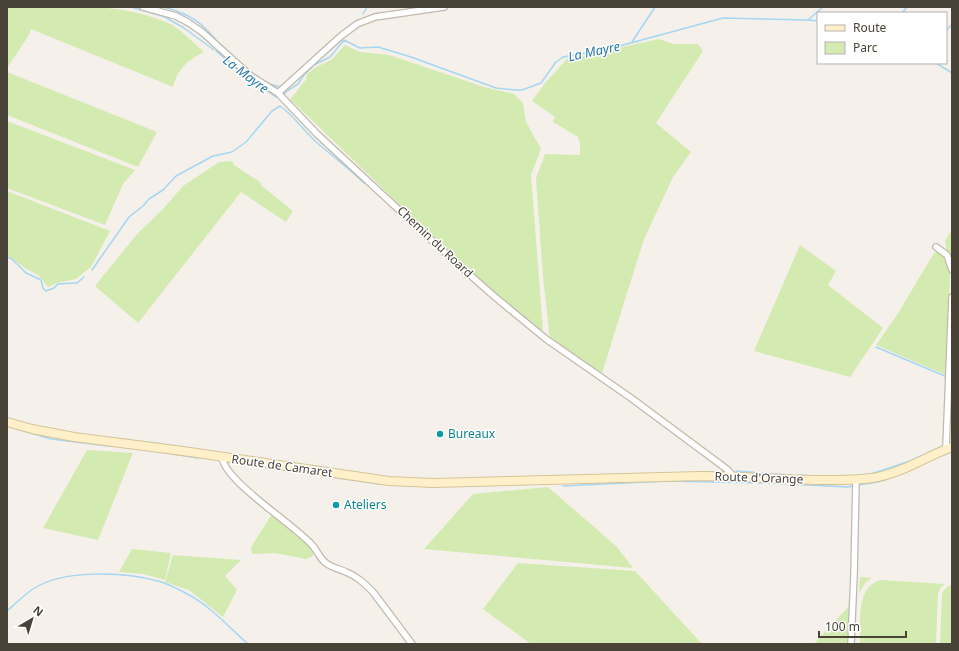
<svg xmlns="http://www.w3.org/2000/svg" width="959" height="651" font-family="'Noto Sans',sans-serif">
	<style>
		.green { fill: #d3eab1 }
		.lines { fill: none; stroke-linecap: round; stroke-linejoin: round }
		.stream { stroke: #a5d6f3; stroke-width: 1.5 }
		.minor-casing { stroke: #c1b9ac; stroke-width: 8 }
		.secondary-casing { stroke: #d6c498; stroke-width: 10 }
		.minor { stroke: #fff; stroke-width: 5.5 }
		.secondary { stroke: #fff0ca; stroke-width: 8 }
		.culture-dot { fill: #0f9aa8; stroke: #fff; stroke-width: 1.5 }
		.labels { text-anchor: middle; stroke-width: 3; stroke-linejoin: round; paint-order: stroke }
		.street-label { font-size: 12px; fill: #494237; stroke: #fff }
		.culture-label { font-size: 12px; fill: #0d838f; stroke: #fff; text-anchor: start }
		.water-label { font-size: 13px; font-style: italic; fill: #2978a9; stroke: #fff }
	</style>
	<rect width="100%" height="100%" fill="#f5f1ea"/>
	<path class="green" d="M7,7C61,7 118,1 168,23C177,26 196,45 204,52C188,60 177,69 173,87L31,29L29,35L7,68Z
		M659,39L673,44H698L703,51L656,123L691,152L673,177L644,239L602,373L550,340L543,276L536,178L545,154L580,155V144L578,137L553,122L555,117L532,101L545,83L567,59Z
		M345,45L360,52L389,55L484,87L514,94L523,103L526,122L541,149L531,175L543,331L536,328L461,264L290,99C297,93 299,86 306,80L307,74L316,67L331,60Z
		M7,72L157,132L138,167L7,115Z
		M7,121L135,170L123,184L105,225L7,188Z
		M232,161L234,165L260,182L262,186L293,211L286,222L241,192L138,323L95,286L137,234L162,210L183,186L219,162Z
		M7,191L110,231L91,267L76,279L57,283L48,287L38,275L25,268L7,255Z
		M952,230V258L947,252L945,241Z
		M800,245L836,271L828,285L883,328L850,377L754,351Z
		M938,252L943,256L950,274L946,375L876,345L897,315L934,253Z
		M87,450L133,453L98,540L43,528Z
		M548,487L617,547L633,568L424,549L473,494Z
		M272,514L312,548L313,550V556L306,559L275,553L252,554L251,547Z
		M132,549L171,553L165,580L143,574L119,572Z
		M173,555L241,560L225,576L237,590L223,617L189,590L165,582Z
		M518,563L635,571L702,644H531L483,609Z
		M860,577L872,578L866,582L859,593Z
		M881,580L945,584L941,587L938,593L936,644H860C861,624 855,586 881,580Z
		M952,584V644H940L942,593L946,588Z
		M849,606L847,644H814Z"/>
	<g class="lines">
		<path class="stream" d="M131,7L165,17L184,28L214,50
			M164,7C192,15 202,22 220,45
			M902,13L907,7
			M363,14L367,7
			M808,20L818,21
			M946,31L952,24
			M632,42L655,7
			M216,51L244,75L276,97
			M936,63L952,73
			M269,84L281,87
			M283,96L287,91L298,84L304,75L314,65L330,57L344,40L360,48L378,47L411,57L496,88L515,90H522L541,83L556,62L563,57L612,48L723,18L808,20L823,7
			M7,257L12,259L26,273L41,280L43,288L46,291L54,288L58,284L73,283H77L84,277
			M92,270L129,217L143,206L149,199L163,190L176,176L213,156L232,152L246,142L272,111L280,106C294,116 303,130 315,141C331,155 349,168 364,183
			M876,347L947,377
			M7,418L21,422
			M7,426L51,439L109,446
			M94,436L163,444
			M166,453L198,458
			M941,456L952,452
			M228,462L379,484
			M736,471L790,475
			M706,472H724
			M799,475L815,476
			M868,475L910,461L943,446
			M426,479H437
			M858,485L878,482L887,479
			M563,486L667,481L768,483L849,487L854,485
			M7,611C15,604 24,595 33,589C63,569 125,572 158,581C169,584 180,590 189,595C210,606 230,628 248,644"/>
		<g class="minor-casing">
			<path id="minor" d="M143,7L176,16L189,23L202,32L251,76L278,93L317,134L453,260L495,297L546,339L631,398L728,470L733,476
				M278,93L341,36L357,24L375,17L444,7
				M936,247L947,255L952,270
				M947,449L946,447L952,297
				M222,457C224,481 295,525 313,546C318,552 320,559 326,563C332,568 340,569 346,572C357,576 365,584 373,592L412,644
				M851,644L854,575L856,480"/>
		</g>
		<g class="secondary-casing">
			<path id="secondary" d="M7,422L32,429L74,437L183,451L389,481L433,483L701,476C739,476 776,479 814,480C835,480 857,481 878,477C904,472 927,456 952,447"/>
		</g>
		<use href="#minor" class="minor"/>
		<use href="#secondary" class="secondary"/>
	</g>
	<g class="culture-dot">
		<circle cx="440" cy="434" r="4"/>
		<circle cx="336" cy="505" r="4"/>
	</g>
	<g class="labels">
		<g class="street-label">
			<text transform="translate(435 242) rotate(43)" y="4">Chemin du Roard</text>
			<text transform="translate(282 466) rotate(8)" y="4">Route de Camaret</text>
			<text transform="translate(759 478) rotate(2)" y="4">Route d'Orange</text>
		</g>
		<g class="culture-label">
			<text x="448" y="438">Bureaux</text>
			<text x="344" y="509">Ateliers</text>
		</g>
		<g class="water-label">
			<text transform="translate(594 51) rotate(-12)" y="5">La Mayre</text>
			<text transform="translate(246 74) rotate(37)" y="5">La Mayre</text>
		</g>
	</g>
	<rect width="959" height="651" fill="none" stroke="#494237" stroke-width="16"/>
	<rect x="817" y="12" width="130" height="52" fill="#ffffff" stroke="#b6b3af"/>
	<rect x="825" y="25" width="20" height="6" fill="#fff0ca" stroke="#b6b3af"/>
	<text x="853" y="32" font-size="12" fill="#494237">Route</text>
	<rect x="825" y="42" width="20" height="12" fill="#d3eab1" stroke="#b6b3af"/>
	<text x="853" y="52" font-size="12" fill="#494237">Parc</text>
	<g transform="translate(32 619) rotate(38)" stroke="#ffffff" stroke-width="3" paint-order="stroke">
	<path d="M0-3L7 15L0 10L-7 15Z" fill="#494237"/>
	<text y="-6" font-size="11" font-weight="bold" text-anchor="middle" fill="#494237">N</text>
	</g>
	<path d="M819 631v6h87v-6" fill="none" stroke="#494237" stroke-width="2"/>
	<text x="825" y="631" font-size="12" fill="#494237" stroke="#ffffff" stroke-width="3" paint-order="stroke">100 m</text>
</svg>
